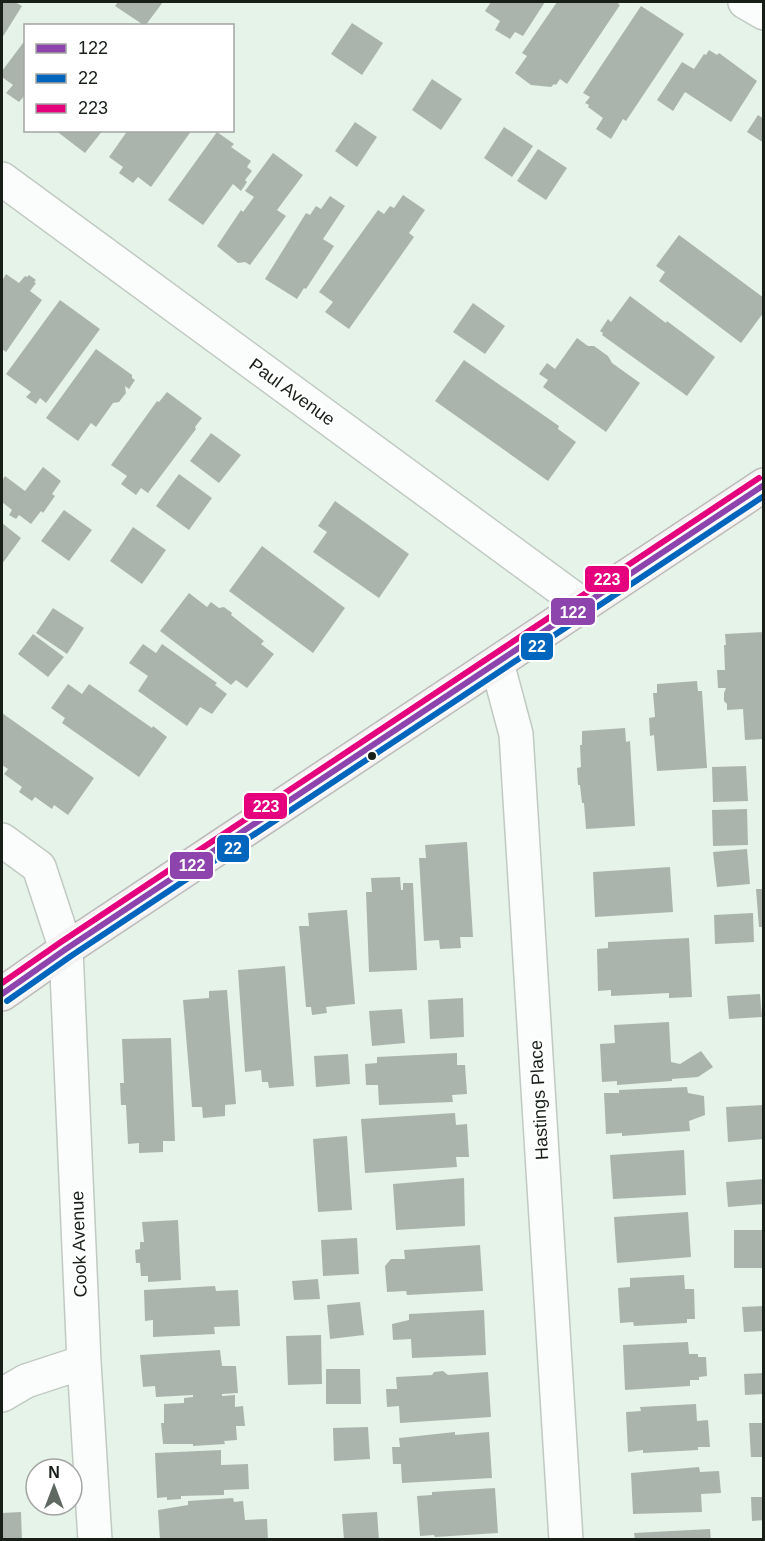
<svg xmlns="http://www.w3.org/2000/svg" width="765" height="1541" font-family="Arial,sans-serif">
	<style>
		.building { fill: #abb4ac }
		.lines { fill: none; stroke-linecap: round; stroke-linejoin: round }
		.minor-casing { stroke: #c1cac2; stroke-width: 36 }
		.major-casing { stroke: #bdbbb9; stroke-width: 36 }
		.minor { stroke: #fbfdfc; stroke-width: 33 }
		.major { stroke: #f5f2f3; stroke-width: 33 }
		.bus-1-casing { stroke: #fff; stroke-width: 10 }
		.bus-2-casing { stroke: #fff; stroke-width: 10 }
		.bus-3-casing { stroke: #fff; stroke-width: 10 }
		.bus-1 { stroke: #8e44ad; stroke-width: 6 }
		.bus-2 { stroke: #0065bd; stroke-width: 6 }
		.bus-3 { stroke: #e5007d; stroke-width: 6 }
		.bus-dot { fill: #171f18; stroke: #fff; stroke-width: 2 }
		.labels { text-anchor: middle; stroke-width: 4.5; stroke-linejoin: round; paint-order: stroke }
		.street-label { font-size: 18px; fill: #171f18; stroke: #fff }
		.line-badge { stroke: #fff; stroke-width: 2 }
		.badge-label { font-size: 16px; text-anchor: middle; font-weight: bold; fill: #fff }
	</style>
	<rect width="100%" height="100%" fill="#e6f3e8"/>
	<path class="building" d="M2,2H15L22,6L2,38Z
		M118,2H163L145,26L115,6Z
		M491,2H545L523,36L515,32L510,39L495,30L500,21L485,11Z
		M557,2H620L618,4L620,5L567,84L560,79L556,85L554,84L551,87L531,85L515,73L527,56L522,53Z
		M641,6L684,34L626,121L623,119L611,139L596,129L603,118L588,107L589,105L585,103L590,97L583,93Z
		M352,23L383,43L362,75L331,54Z
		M26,39V94L19,102L6,93L13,85L2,77V71Z
		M709,50L717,55L719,53L757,81L731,122L685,92L673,111L657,100L682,62L694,69L704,54L706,55Z
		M432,79L462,99L441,130L412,110Z
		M758,115L764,119V143L747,132Z
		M355,122L377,137L357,167L335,151Z
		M504,127L533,146L512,177L484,158Z
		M55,130H103L85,153Z
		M128,130H192L151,187L138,177L133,183L119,173L123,167L109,157Z
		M217,132L234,144L231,147L251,161L247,167L252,171L245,180L247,182L241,191L233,184L203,225L168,200Z
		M538,149L567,168L546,200L517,181Z
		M273,153L303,175L277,210L286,216L250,265L245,262L238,263L217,246L241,210L243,212L254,197L245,191Z
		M403,195L425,210L409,233L414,237L349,329L325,312L333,302L319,292L378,210L384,214L390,206L394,208Z
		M330,196L345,206L323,239L334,246L306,289L304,288L297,299L265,279L306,213L310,215L316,206L321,209Z
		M679,235L764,298V312L741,343L659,281L665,272L656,266Z
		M6,274L19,283L25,276L27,277L29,275L36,280L34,282L36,283L30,291L42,300L6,352L2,349V281Z
		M630,296L666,323L667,321L715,357L687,396L602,335L603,333L600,331L608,319L611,322Z
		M60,300L100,329L46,403L40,398L36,404L26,397L31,392L6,374Z
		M473,303L505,326L485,354L453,332Z
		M577,338L588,346H594L608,356L612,363L640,383L606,432L543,387L548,380L539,374L547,363L555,369Z
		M96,349L132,375V378L135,380L129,389L125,386L126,393L119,402L113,403L96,427L91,423L78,441L46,418Z
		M464,360L559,426L558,429L576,442L548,481L435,401Z
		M167,392L202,418L195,427L196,429L148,493L141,488L136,495L121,484L127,476L111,465L157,401L159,402Z
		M211,433L241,455L219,483L190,461Z
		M43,467L61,481L52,494L55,496L43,513L41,511L31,524L19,515L16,519L9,515L12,510L2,502V481L5,476L25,491Z
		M179,474L212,498L189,530L156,506Z
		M335,501L409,554L379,598L313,552L327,532L318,526Z
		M64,510L92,530L69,561L41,541Z
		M2,523L21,538L2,564Z
		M133,527L166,550L142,584L110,561Z
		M262,546L345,608L313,653L229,591Z
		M189,593L207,607L211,602L219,608L224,607L232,613L231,615L264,641L261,644L274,654L247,688L236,680L231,685L160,631Z
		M53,608L84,628L67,654L36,633Z
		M764,632V739L745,740L743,709L727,710V704L724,701V693L726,688H718L717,670H725L724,645H726L725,634Z
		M33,634L64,657L48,677L18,654Z
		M143,644L156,653L162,644L217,683L215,685L227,694L212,714L200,707L187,726L138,691L148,676L129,663Z
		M697,681L698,691H702L707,768L657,771L654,735L650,736L649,718L655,717L653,693H657V684Z
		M68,684L82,694L89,684L152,728L153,726L167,737L139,777L62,723L65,718L51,708Z
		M2,713L94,778L68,815L54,805L52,809L35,797L32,801L19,792L22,787L4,774L8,769L2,765Z
		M625,728L626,742L630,741L635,826L586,829L584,803H582L580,785H578L577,768L581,767L580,745H582V731Z
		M746,766L748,801L713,802L712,767Z
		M747,809L748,845L713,846L712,810Z
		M467,842L473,937H460L461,948L440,949L439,940L424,941L419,858H426L425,845Z
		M747,849L750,884L717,887L713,852Z
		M670,867L673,912L595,917L593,872Z
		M400,877L401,890H403V883H413L417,970L369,972L366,892H372L371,878Z
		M756,889H764V927H759Z
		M347,910L355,1004L326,1007L327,1013L312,1015L311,1007H306L299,926H309L308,913Z
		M753,913L754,942L715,944L714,915Z
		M689,938L692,997L669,998V993L611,996V990L598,991L597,949L608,948V942Z
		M285,966L294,1086L269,1088L268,1082H262L261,1070L245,1072L238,970Z
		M227,990L236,1104L225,1105V1116L203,1118L202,1107H192L183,1000L209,998V991Z
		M760,994L762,1017L729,1019L727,996Z
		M463,998L464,1037L430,1039L428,1000Z
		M402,1009L405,1043L372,1046L369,1011Z
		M669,1022L671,1062L680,1064L701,1051L713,1067L698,1077L672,1079V1081L617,1085V1081L602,1082L600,1044L615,1043L614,1025Z
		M171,1038L175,1141H163V1152L139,1153V1143L128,1144L126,1105H121L120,1083H124L122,1039Z
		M457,1053V1065H465L467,1094L452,1095L453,1102L379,1105L378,1085H366L365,1064L377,1063V1057Z
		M348,1054L350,1084L316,1087L314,1056Z
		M687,1087L688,1093L704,1096L705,1115L689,1121L690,1131L622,1136V1133L606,1134L604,1093H619V1090Z
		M763,1105L764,1139L728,1142L726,1107Z
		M455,1113L456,1125L467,1124L469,1157H456L457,1167L365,1173L361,1119Z
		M347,1136L352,1210L318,1212L313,1139Z
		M684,1150L686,1195L613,1199L610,1155Z
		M464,1178L465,1226L396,1230L393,1184Z
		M764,1179V1204L728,1207L726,1182Z
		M688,1212L691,1257L617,1263L614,1217Z
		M178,1220L181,1280L148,1282V1276H141L140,1263H136L135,1250L140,1249V1242H144L142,1222Z
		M734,1230H764V1268H734Z
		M357,1238L359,1274L323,1276L321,1240Z
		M480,1245L483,1291L407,1295L406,1291L387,1292L385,1266L391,1259H405L404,1250Z
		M684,1275L685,1289H694L695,1319H687V1323L634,1326L633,1322L620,1323L618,1288L630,1287V1278Z
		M318,1279L320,1299L294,1300L292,1281Z
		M215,1286L216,1291L238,1290L240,1326L214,1327L215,1334L153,1337V1320L145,1321L144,1290Z
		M360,1302L364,1335L330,1339L327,1305Z
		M764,1306V1331L744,1332L742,1307Z
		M484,1310L486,1355L412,1358L411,1339L393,1340L392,1324L409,1320V1314Z
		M321,1335L322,1384L288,1385L286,1336Z
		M688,1342L689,1354H698V1357H706L707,1376L699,1377V1380H690V1386L625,1390L623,1345Z
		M220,1350L222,1366H236L238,1393L222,1394V1396L235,1395V1407L243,1406L245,1426H236L237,1440L224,1441L225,1444L193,1446V1444H163L161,1423H164V1404L184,1403V1398L193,1397V1395L156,1397L155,1386L143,1387L140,1355Z
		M326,1369H360L361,1404H326Z
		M443,1371L448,1375L488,1372L491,1417L400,1423L399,1406L387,1407L386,1389H397L396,1377L432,1375L434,1372Z
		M764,1373V1394L745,1395L744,1374Z
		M696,1404L697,1421L708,1420L710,1447H698V1450L643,1453V1450L628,1452L626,1412L641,1411L640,1407Z
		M749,1423H764V1457H751Z
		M368,1427L370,1459L334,1461L333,1428Z
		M455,1432V1435L489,1432L492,1478L402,1483L401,1464H393L392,1447H400L399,1438Z
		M221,1450V1465L248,1464L249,1489L224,1490V1495L181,1496V1499L167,1500V1497L157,1498L155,1453Z
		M699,1467L700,1472L719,1471L721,1493L701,1494L702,1512L633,1514L631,1473Z
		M495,1488L498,1533L435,1537L434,1535L420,1536L417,1496L432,1495V1492Z
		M751,1497H764V1520L752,1521Z
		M233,1498L234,1502L243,1501L245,1520L267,1519L268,1540H160L158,1510L188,1505V1501Z
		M21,1512L22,1540H2V1513Z
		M377,1512L379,1540H344L342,1514Z
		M710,1529L711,1540H635L634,1533Z"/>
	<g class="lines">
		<g class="minor-casing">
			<path id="minor" d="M745,2L764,13
				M2,179L583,605
				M497,663L516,734L566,1540
				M2,840L39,867L66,949L84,1362L95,1540
				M2,1395L26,1381L84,1362"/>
		</g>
		<g class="major-casing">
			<path id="major" d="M2,994L66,949L764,485"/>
		</g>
		<use href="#minor" class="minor"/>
		<use href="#major" class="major"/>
		<g class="bus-1-casing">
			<path id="bus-1" d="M2,994L66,949L764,485"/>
		</g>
		<g class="bus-2-casing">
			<path id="bus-2" d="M7,1001L71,956L764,496"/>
		</g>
		<g class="bus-3-casing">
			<path id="bus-3" d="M2,983L61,942L759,478"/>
		</g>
		<use href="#bus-1" class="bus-1"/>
		<use href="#bus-2" class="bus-2"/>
		<use href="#bus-3" class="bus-3"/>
	</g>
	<circle class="bus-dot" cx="372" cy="756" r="5"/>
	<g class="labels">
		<g class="street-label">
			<text transform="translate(292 392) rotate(36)" y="6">Paul Avenue</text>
			<text transform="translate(539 1100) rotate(-93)" y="6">Hastings Place</text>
			<text transform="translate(79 1244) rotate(-92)" y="6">Cook Avenue</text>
		</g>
	</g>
	<g class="line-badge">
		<rect x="584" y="565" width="46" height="28" rx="6" fill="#e5007d"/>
		<rect x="550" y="597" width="46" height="29" rx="6" fill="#8e44ad"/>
		<rect x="520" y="632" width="34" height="29" rx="6" fill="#0065bd"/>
		<rect x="243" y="792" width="45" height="28" rx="6" fill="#e5007d"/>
		<rect x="216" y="834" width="34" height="29" rx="6" fill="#0065bd"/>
		<rect x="169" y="851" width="45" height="29" rx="6" fill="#8e44ad"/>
	</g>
	<g class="badge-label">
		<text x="607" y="585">223</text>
		<text x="573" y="618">122</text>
		<text x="537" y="652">22</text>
		<text x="266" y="812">223</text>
		<text x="233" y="854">22</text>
		<text x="192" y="871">122</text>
	</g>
	<rect width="765" height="1541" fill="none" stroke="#171f18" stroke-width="6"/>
	<rect x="24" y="24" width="210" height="108" fill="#ffffff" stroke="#a2a5a3" stroke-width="1.5"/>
	<rect x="36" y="44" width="30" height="9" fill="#8e44ad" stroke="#a2a5a3" stroke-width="1.5"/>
	<text x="78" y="54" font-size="18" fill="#171f18">122</text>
	<rect x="36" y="74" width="30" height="9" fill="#0065bd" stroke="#a2a5a3" stroke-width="1.5"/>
	<text x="78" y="84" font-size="18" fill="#171f18">22</text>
	<rect x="36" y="104" width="30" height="9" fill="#e5007d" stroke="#a2a5a3" stroke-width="1.5"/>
	<text x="78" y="114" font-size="18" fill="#171f18">223</text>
	<g transform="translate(54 1487)"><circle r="28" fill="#ffffff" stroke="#a2a5a3" stroke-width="1.5"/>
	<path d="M0-4.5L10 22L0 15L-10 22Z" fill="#5f6961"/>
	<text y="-9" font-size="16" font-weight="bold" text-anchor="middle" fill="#171f18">N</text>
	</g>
</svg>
